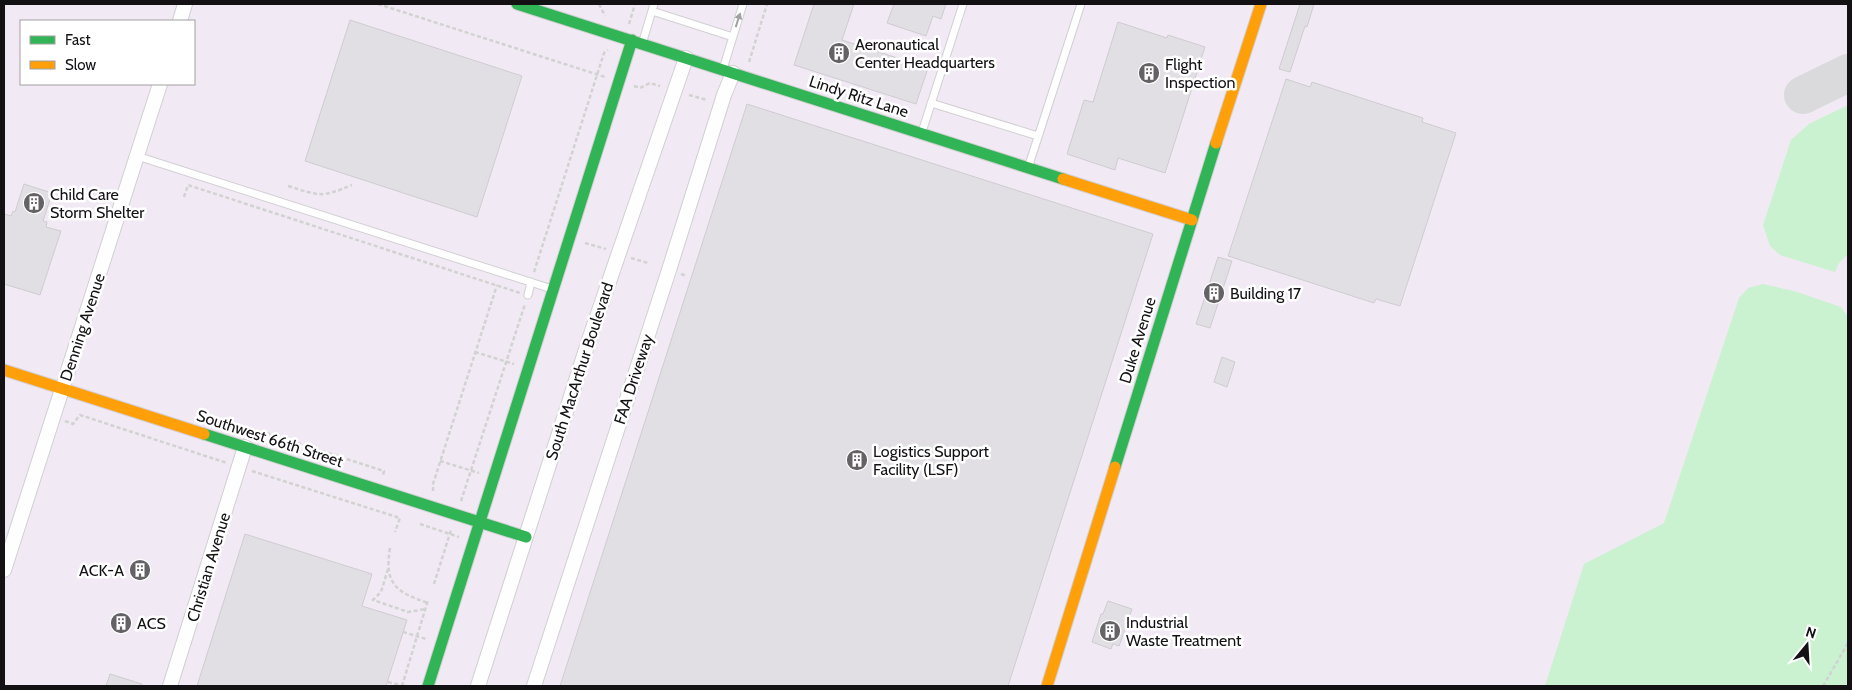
<svg xmlns="http://www.w3.org/2000/svg" width="1852" height="690" font-family="Cabin,sans-serif">
	<style>
		.built { fill: #f1eaf4; fill-rule: evenodd }
		.green { fill: #caf1d0 }
		.lines { fill: none; stroke-linecap: round; stroke-linejoin: round }
		.taxiway { stroke: #dad9dc; stroke-width: 38 }
		.building { fill: #e1dfe3; stroke: #cfccd1 }
		.lane-casing { stroke: #d2cfd3; stroke-width: 9 }
		.street-casing { stroke: #d2cfd3; stroke-width: 16 }
		.fast-casing { stroke: #d2cfd3; stroke-width: 13 }
		.slow-casing { stroke: #d2cfd3; stroke-width: 13 }
		.path { stroke: #d2d2d2; stroke-width: 2.5; stroke-dasharray: 4 2.5; stroke-linecap: butt }
		.lane { stroke: #fefeff; stroke-width: 7 }
		.street { stroke: #fefeff; stroke-width: 14 }
		.fast { stroke: #30b455; stroke-width: 11 }
		.slow { stroke: #ff9f0a; stroke-width: 11 }
		.oneway { fill: #a09fa1 }
		.labels { text-anchor: middle; stroke-width: 5; stroke-linejoin: round; paint-order: stroke }
		.poi-label { font-size: 16px; fill: #131114; stroke: #fff; text-anchor: start }
		.street-label { font-size: 16px; fill: #131114; stroke: #fff }
	</style>
	<rect width="100%" height="100%" fill="#faf7fc"/>
	<path class="built" d="M4,4H1848V686H4ZM21,21H194V84H21Z"/>
	<path class="green" d="M1848,105V254L1839,263L1835,272L1780,255L1770,246L1763,225L1791,140L1809,124Z
		M1763,284L1794,291L1841,307L1848,317V686H1545L1584,564L1664,523L1739,298L1748,288Z"/>
	<g class="lines">
		<path class="taxiway" d="M1803,95L1848,73"/>
	</g>
	<path class="building" d="M814,4H854L842,40L928,68L916,104L794,65Z
		M894,4H946L941,19L933,16L926,36L887,23Z
		M1300,4H1314L1307,27L1305,26L1290,72L1279,69Z
		M350,20L522,76L477,217L305,161Z
		M1118,22L1167,38L1168,35L1205,47L1165,173L1118,158L1115,170L1067,154L1084,100L1093,102Z
		M1286,79L1310,87L1312,82L1423,118L1422,122L1456,133L1400,306L1376,299L1374,303L1228,256Z
		M747,104L1153,234L1008,686H560Z
		M24,184L52,193L43,221L47,222L46,227L61,231L40,295L4,284V214L11,216L13,211L15,212Z
		M1218,257L1232,261L1210,328L1196,324Z
		M1222,357L1235,362L1227,387L1214,382Z
		M245,534L372,574L362,606L407,620L386,686H197Z
		M1108,601L1132,609L1121,641L1119,646L1113,644L1111,649L1092,642L1101,614H1103Z
		M110,674L142,684V686H106Z"/>
	<g class="lines">
		<g class="lane-casing">
			<path id="lane" d="M652,11L733,37
				M642,44L654,4
				M723,69L743,4
				M931,103L1038,136
				M922,132L963,4
				M137,156L552,289
				M1028,168L1081,4
				M528,295L531,282"/>
		</g>
		<g class="street-casing">
			<path id="street" d="M180,21L185,4
				M4,570L160,84
				M170,686L245,447
				M478,686L590,337L686,58
				M534,686L669,270L724,95L733,73"/>
		</g>
		<g class="fast-casing">
			<path id="fast" d="M517,4L1063,179
				M204,434L526,537
				M1115,467L1216,143
				M428,686L632,40"/>
		</g>
		<g class="slow-casing">
			<path id="slow" d="M1216,143L1261,4
				M1063,179L1192,220
				M4,370L204,434
				M1047,686L1115,467"/>
		</g>
		<path class="path" d="M378,4L605,77
			M599,4L605,16
			M629,24L635,4
			M749,62L767,4
			M634,86L640,88L650,83L660,86
			M689,95L707,100
			M288,186C320,196 321,198 352,185
			M184,197L188,185L520,293
			M585,243L606,249
			M631,258L648,263
			M534,272L604,53L608,50
			M681,274L687,276
			M475,352L514,364
			M65,421L73,424L80,415L227,463
			M260,432H263L384,471L383,476
			M440,461L479,473
			M252,471L400,518L395,532
			M433,491V484L497,285
			M461,501L525,304
			M420,524L459,537
			M390,548C384,584 396,592 428,603
			M388,569L381,592L373,600L408,612L426,609
			M434,584L451,530
			M403,632L426,639
			M388,682L405,686
			M402,686L428,600
			M1823,686L1848,643"/>
		<use href="#lane" class="lane"/>
		<use href="#street" class="street"/>
		<use href="#fast" class="fast"/>
		<use href="#slow" class="slow"/>
	</g>
	<defs><path id="oneway-solid" d="M-6-.8H1V-3.2L6.5 0L1 3.2V.8H-6Z" transform="scale(1.25)"/></defs>
	<use class="oneway" href="#oneway-solid" transform="translate(738 20) rotate(-72)"/>
	<defs>
		<g id="building-disc" transform="scale(1.125)"><circle r="9.5" fill="#646265" stroke="#fff"/><path d="M-4-6H4V6H1V3H-1V6H-4ZM-2.5-4.3h1.7v1.8h-1.7ZM.8-4.3h1.7v1.8H.8ZM-2.5-1h1.7V.8h-1.7ZM.8-1h1.7V.8H.8Z" fill="#fff"/></g>
	</defs>
	<g fill-rule="evenodd">
		<use href="#building-disc" x="839" y="53"/>
		<use href="#building-disc" x="1149" y="73"/>
		<use href="#building-disc" x="34" y="203"/>
		<use href="#building-disc" x="1214" y="293"/>
		<use href="#building-disc" x="857" y="460"/>
		<use href="#building-disc" x="140" y="570"/>
		<use href="#building-disc" x="121" y="623"/>
		<use href="#building-disc" x="1110" y="631"/>
	</g>
	<g class="labels">
		<g class="poi-label">
			<text x="855" y="50">Aeronautical<tspan x="855" dy="18">Center Headquarters</tspan></text>
			<text x="1165" y="70">Flight<tspan x="1165" dy="18">Inspection</tspan></text>
			<text x="50" y="200">Child Care<tspan x="50" dy="18">Storm Shelter</tspan></text>
			<text x="1230" y="299">Building 17</text>
			<text x="873" y="457">Logistics Support<tspan x="873" dy="18">Facility (LSF)</tspan></text>
			<text x="124" y="576" text-anchor="end">ACK-A</text>
			<text x="1126" y="628">Industrial<tspan x="1126" dy="18">Waste Treatment</tspan></text>
			<text x="137" y="629">ACS</text>
		</g>
		<g class="street-label">
			<text transform="translate(859 96) rotate(18)" y="6">Lindy Ritz Lane</text>
			<text transform="translate(82 327) rotate(-72)" y="6">Denning Avenue</text>
			<text transform="translate(1137 340) rotate(-73)" y="6">Duke Avenue</text>
			<text transform="translate(579 371) rotate(-72)" y="6">South MacArthur Boulevard</text>
			<text transform="translate(633 379) rotate(-72)" y="6">FAA Driveway</text>
			<text transform="translate(270 438) rotate(18)" y="6">Southwest 66th Street</text>
			<text transform="translate(208 567) rotate(-73)" y="6">Christian Avenue</text>
		</g>
	</g>
	<rect width="1852" height="690" fill="none" stroke="#131114" stroke-width="10"/>
	<rect x="20" y="20" width="175" height="65" fill="#ffffff" stroke="#a1a0a1"/>
	<rect x="30" y="36" width="25" height="8" fill="#30b455" stroke="#a1a0a1"/>
	<text x="65" y="45" font-size="15" fill="#131114">Fast</text>
	<rect x="30" y="61" width="25" height="8" fill="#ff9f0a" stroke="#a1a0a1"/>
	<text x="65" y="70" font-size="15" fill="#131114">Slow</text>
	<g transform="translate(1807 645) rotate(18)" stroke="#ffffff" stroke-width="4" paint-order="stroke">
	<path d="M0-4L9 19L0 12L-9 19Z" fill="#131114"/>
	<text y="-8" font-size="14" font-weight="bold" text-anchor="middle" fill="#131114">N</text>
	</g>
</svg>
